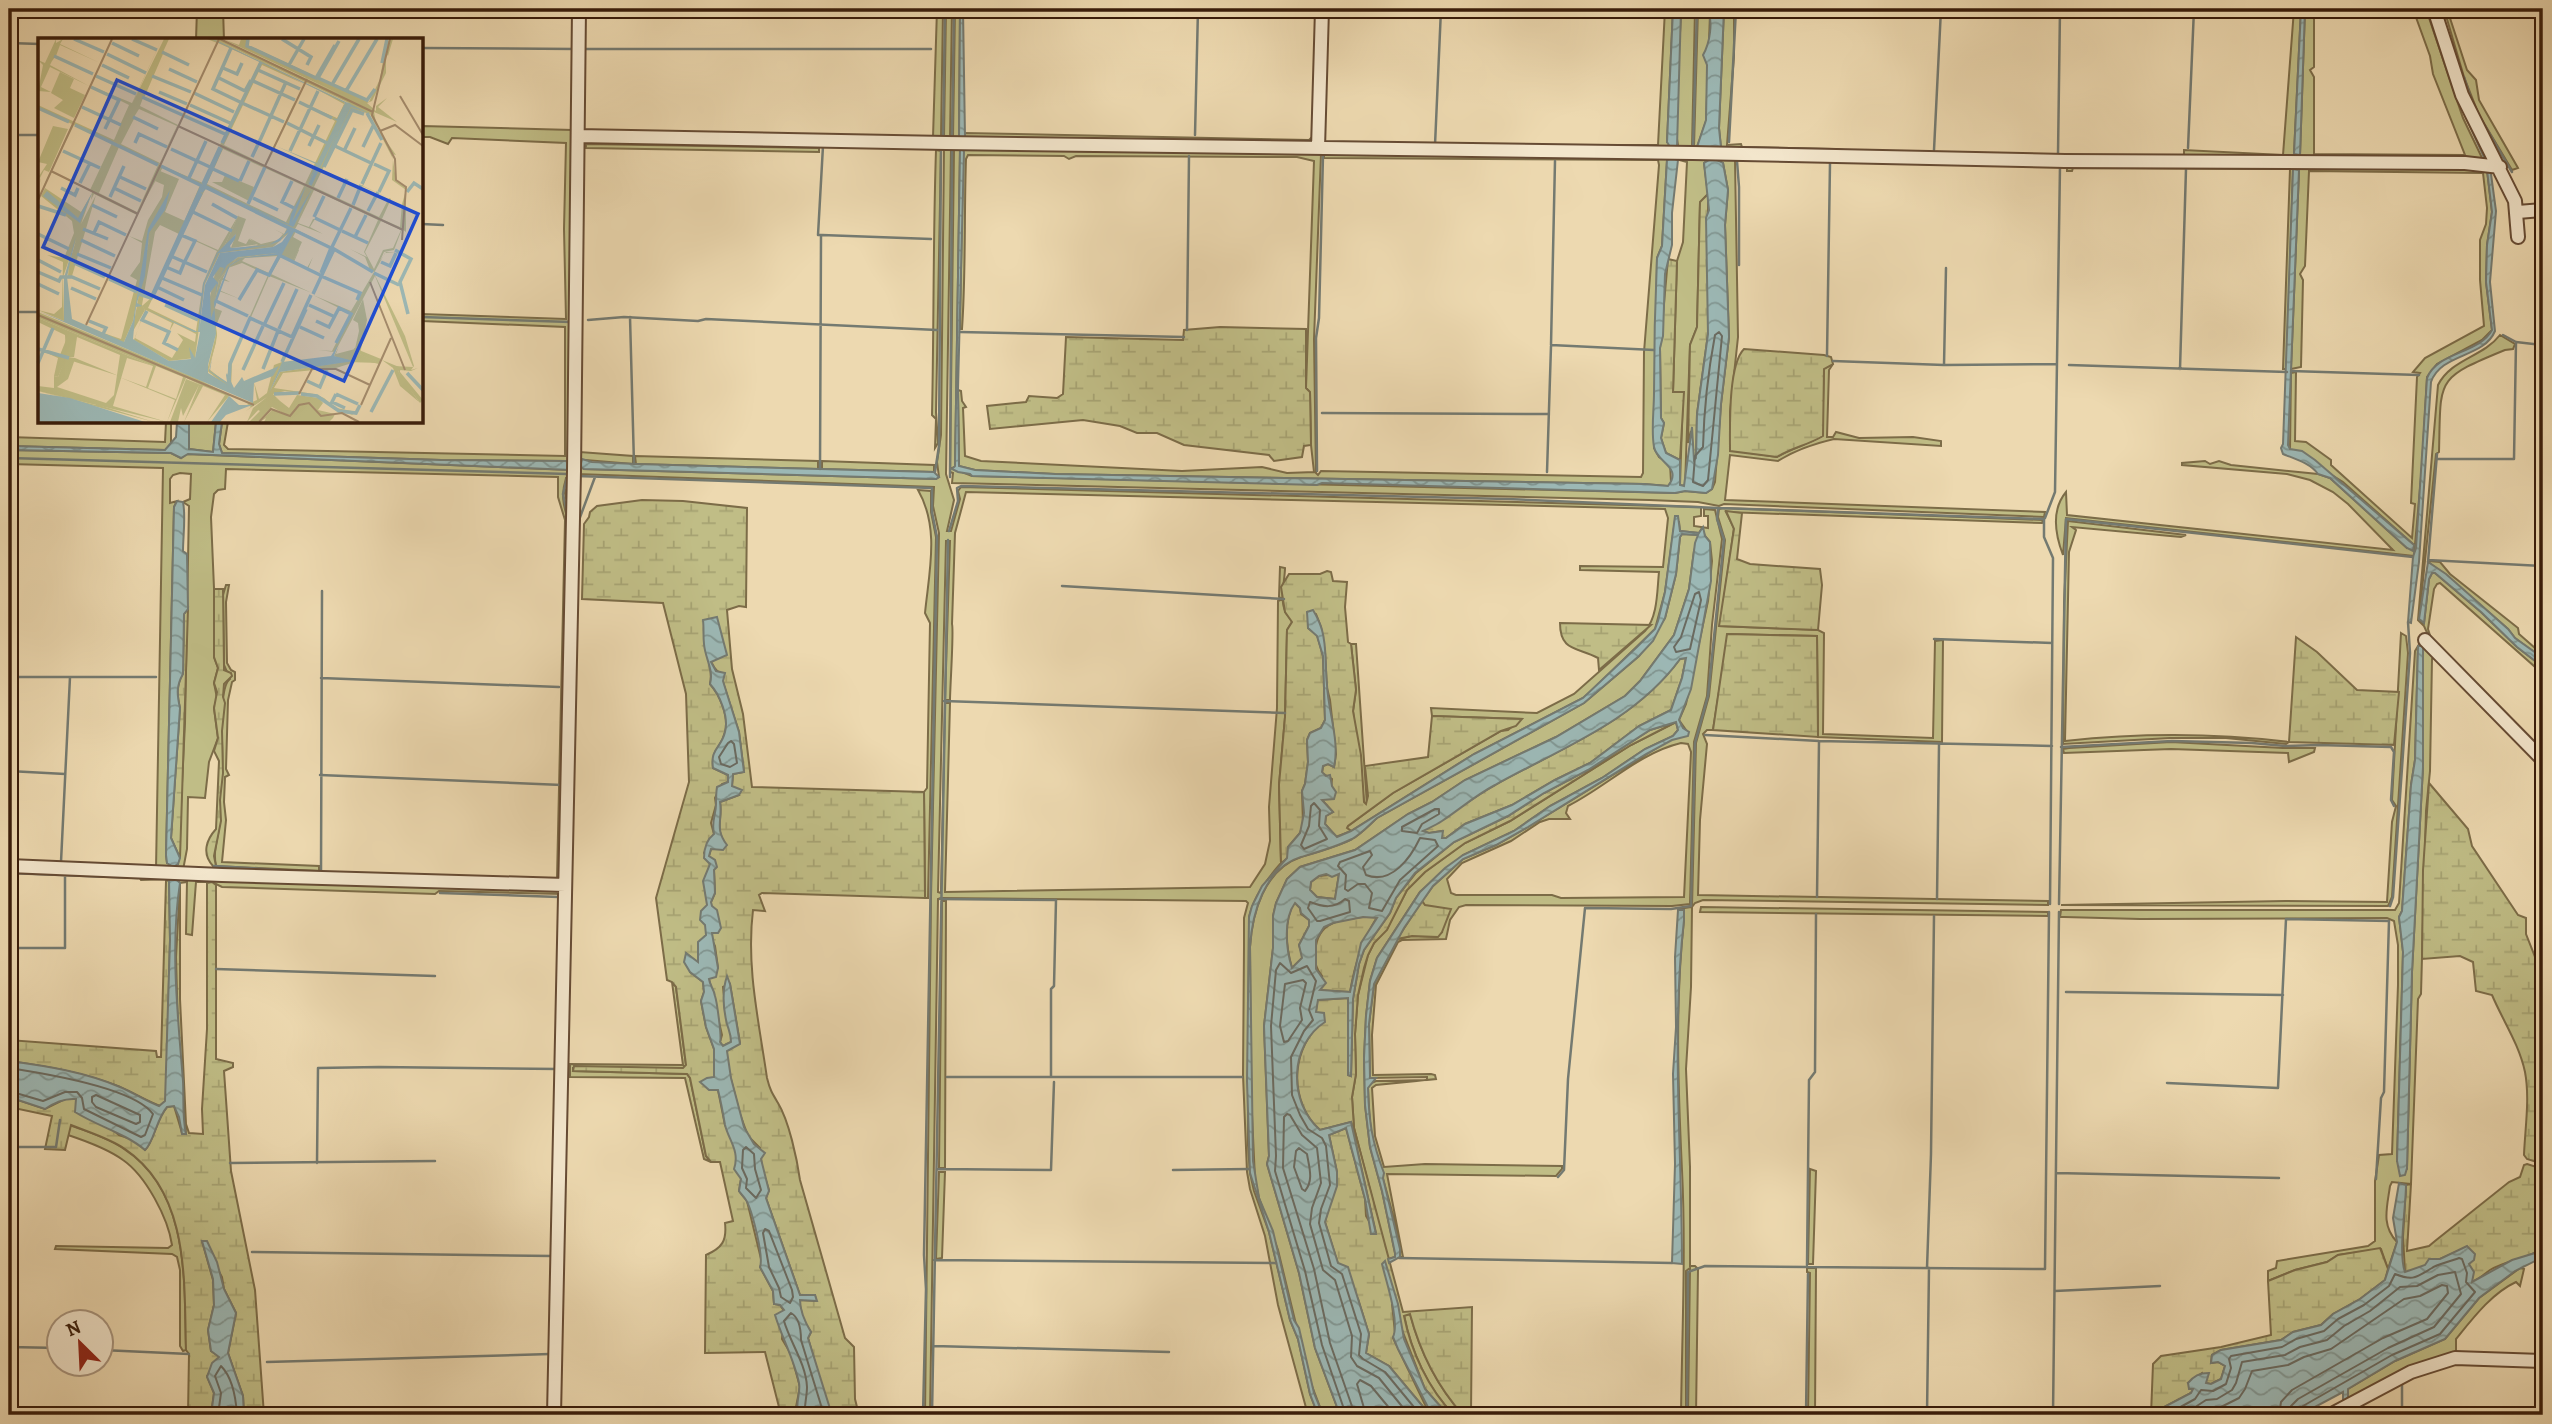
<svg xmlns="http://www.w3.org/2000/svg" width="2552" height="1424" font-family="Alegreya,serif">
	<style>
		.green { fill: #c0bd86; stroke: #7c6c48; stroke-width: 2; fill-rule: evenodd }
		.wetland { fill: url(#wetland-marsh); stroke: #7c6c48; stroke-width: 2 }
		.water { fill: url(#water-waves); stroke: #747a71; stroke-width: 2; fill-rule: evenodd }
		.lines { fill: none; stroke-linecap: round; stroke-linejoin: round }
		.shore { stroke: #6a6a60; stroke-width: 2 }
		.stream { stroke: #747a71; stroke-width: 2.5 }
		.street-casing { stroke: #664b34; stroke-width: 16 }
		.street { stroke: #f3e6cc; stroke-width: 12 }
		.inset-river { fill: none; stroke: #9cb8b5; stroke-width: 3.5 }
		.inset-road { fill: none; stroke: #a58d6e; stroke-width: 2 }
		.view { fill: #1d4ed8; fill-opacity: 0.15; stroke: #1d4ed8; stroke-width: 3.5 }
		.inset-edge { fill: none; stroke: #391c0a; stroke-width: 3.5 }
	</style>
	<defs>
		<pattern id="wetland-marsh" width="20" height="14" patternUnits="userSpaceOnUse" patternTransform="scale(1.75)"><rect width="20" height="14" fill="#c0bd86"/><path d="M1 5h8M5 5V1M11 12h8M15 12V8" fill="none" stroke="#a6a272"/></pattern>
		<pattern id="water-waves" width="16" height="10" patternUnits="userSpaceOnUse" patternTransform="scale(1.75)"><rect width="16" height="10" fill="#9cb8b5"/><path d="M0 5q4-4 8 0t8 0" fill="none" stroke="#809591"/></pattern>
	</defs>
	<rect width="100%" height="100%" fill="#edd9b0"/>
	<filter id="stains"><feTurbulence type="fractalNoise" baseFrequency=".00286" numOctaves="4"/><feColorMatrix values="0 0 0 0 .2 0 0 0 0 .09 0 0 0 0 .02 0 0 0 .5 -.17"/></filter>
	<radialGradient id="worn" r=".72"><stop offset=".6" stop-color="#630" stop-opacity="0"/><stop offset="1" stop-color="#630" stop-opacity=".3"/></radialGradient>
	<path class="green" d="M197,9H223L224,40H196Z
		M937,9H943L941,138L933,137Z
		M946,9H952L950,138L944,137Z
		M955,9H960L959,139L953,138Z
		M1317,9L1315,143L965,137V133L1309,140L1312,137Z
		M1665,9H1673L1667,142L1678,145C1670,105 1681,51 1681,9H1695L1692,147H1694L1698,9H1708L1710,14L1706,121L1697,147H1721L1719,128L1724,9H1734V56L1727,145L1741,144L1742,147L1835,149L1873,153L1438,145H1658Z
		M2294,9H2301L2294,154L2300,155L2305,9H2314V67L2310,70L2314,77V154L2465,155L2433,74L2430,56L2413,9H2426L2463,118L2483,160L2487,162L2466,115L2429,9H2432L2463,104L2488,153L2490,160L2488,163L2469,161L2067,158V155H2184V150L2283,155Z
		M2444,9H2447L2467,70L2476,80L2479,100L2518,168L2512,170L2479,115L2464,77Z
		M422,126L572,130L568,461L441,460L222,453L219,444L222,422H228L224,445L228,449L565,456V327L422,321V314L566,319L564,229L566,143L452,138L448,144L430,137H422Z
		M586,144L819,148V152L586,148Z
		M944,147L951,148L946,474L954,500L947,531H951L960,499L958,491L961,487L1701,507V516L1694,517V526L1708,528V516H1704V509L1715,510L1722,539L1712,625L1707,696L1694,742L1690,904L1672,906L1466,905L1459,907L1450,920L1446,939L1402,940L1398,942L1376,985L1372,1035L1373,1075L1431,1074L1435,1075L1436,1079L1376,1085L1372,1088L1375,1136L1384,1167L1425,1164L1562,1166V1169L1556,1176L1387,1174L1403,1257H1400C1398,1224 1382,1178 1374,1147C1369,1127 1369,1108 1368,1088L1369,1084L1376,1081L1427,1080V1077L1370,1078L1369,1024L1374,984L1397,939L1412,936L1437,937L1442,932L1422,901L1433,886L1463,859L1496,845L1528,827L1686,730L1679,720L1686,704L1708,601L1712,561L1710,542L1705,536L1702,528L1699,533L1680,531L1679,522L1675,520L1665,592L1655,629L1590,692L1583,698L1474,754L1351,831L1347,828L1348,826L1393,793L1501,731L1508,730L1521,719L1432,716L1431,708L1537,713L1574,694L1645,631C1658,617 1657,590 1659,572L1580,570V566L1663,567L1668,518L1665,509L966,492L955,533L952,624C954,630 950,688 950,700H945L950,541H946L938,892L941,893L945,703H950L945,892L1250,887L1265,864L1270,841L1269,807L1277,708L1278,601L1283,599L1279,597L1280,567L1285,568C1285,580 1279,600 1286,613C1288,616 1291,619 1292,622L1287,630L1285,717L1279,785L1281,863C1267,879 1254,896 1249,917L1248,1145L1250,1173L1254,1191L1269,1232L1290,1320L1298,1339L1310,1394L1318,1415H1308L1278,1305L1265,1236L1250,1189L1247,1172L1243,1075L1244,947V918L1248,903L1246,901L941,898L938,899L930,1415H925L931,897L939,533L933,506L934,487L577,474L580,452L633,456V464L586,460L584,469L936,479L939,477L937,462L941,435ZM1681,743L1688,744L1691,752L1684,897L1561,898L1552,895H1456L1451,893L1447,879L1462,863L1511,841L1540,822L1549,819H1570L1566,813L1568,806C1606,787 1639,753 1681,743Z
		M968,147L1321,154L1314,339L1316,473L1318,475L1321,471L1641,477L1643,473L1644,352L1659,165L1658,160L1324,158V152L1672,156L2062,164V167L1735,160L1738,337L1730,412V450L1777,457C1791,448 1807,445 1822,436L1824,369L1833,364L1829,370L1827,437H1833L1836,432L1859,438L1913,437L1941,441V446L1834,439C1817,443 1795,450 1778,461L1730,455L1725,500L2045,512L2044,517L1724,504L1719,506L1698,502L1649,500L952,483L953,473L950,472L954,149H960L955,467L952,468L972,476L1675,493L1685,491L1706,493L1712,489L1715,482L1721,404L1729,337L1725,225L1728,190L1723,163C1716,159 1711,158 1704,163L1708,194L1700,203L1697,327L1690,345L1685,486L1680,485L1683,393L1673,392L1677,261L1683,242L1687,162L1672,158L1667,160L1662,246L1657,258L1654,448L1659,457L1670,464L1671,482L1668,486L1644,484L1055,474L975,470L959,466L958,390L961,391L962,401L966,407L963,408L965,456L981,461L1182,471L1262,467L1287,473L1314,472L1311,445L1310,393L1306,388L1314,161L1297,157L1076,156L1069,159L1064,156L968,155L966,159C964,216 966,272 962,329H960L963,149Z
		M936,150L941,151L936,412L938,443L935,448L936,419L932,415C934,326 933,238 936,150Z
		M2067,163L2491,168L2487,170L2492,212L2487,245L2486,282L2492,330L2482,340L2437,364L2427,377L2422,466L2414,556L2066,518L2063,555C2055,534 2051,510 2066,492L2067,515L2393,550L2348,504L2333,492L2310,480L2287,474L2182,465V463L2205,461L2210,464L2219,461L2231,465L2318,474L2330,478L2407,548L2414,545L2343,482L2290,449L2291,373L2296,372L2295,441L2306,442L2331,460V465L2412,538L2415,504L2411,503L2417,377L2420,373L2413,372L2425,358L2484,326L2480,280V240L2486,224L2487,208L2483,173L2309,171L2305,266L2300,274L2303,280L2301,367L2291,369L2299,171L2293,169L2287,369H2283L2290,169L2073,168L2072,171H2067Z
		M2500,335L2515,344L2513,349L2505,350C2434,379 2441,379 2439,452L2436,454L2419,619L2424,623L2429,579L2432,573H2435L2481,612L2517,647L2543,667V674L2440,583L2437,584L2434,589L2428,629L2434,648L2424,626L2418,620L2438,385C2451,359 2483,357 2500,335Z
		M166,422H171V445L165,450L9,446V437L165,442Z
		M189,422H216L213,452L189,449Z
		M9,450L171,453L181,458L187,454L571,470L568,510L565,492L570,478H566C561,494 563,505 568,520L562,894L439,891L435,894L222,887L212,882H196L192,935L186,934L187,882L180,883L176,879L141,880L139,877L156,869L163,468L9,464ZM226,469L558,477V497L565,520L557,878L552,880L183,870L187,849L188,797L205,798L209,762L218,738L214,708L217,698L214,683L218,668L214,657L215,612L211,517L214,494L218,490L225,489ZM180,473L191,474L190,499L183,502L189,506L185,723L178,864L167,863L166,855L174,507L177,501L170,503V479L173,475Z
		M635,456L818,461V469L636,464Z
		M822,461L934,465V472L822,469Z
		M918,490L931,491V512L936,537L928,898H925L924,792L927,788L930,623L925,613C929,572 940,528 918,490Z
		M1723,508L2043,520L2042,523L1726,512L1734,528L1720,626L1818,630L1824,633L1823,734L1933,738L1935,641L1943,640L1942,742L1818,737L1817,636L1728,634L1713,730H1707L1703,734L1707,744L1700,820L1698,895L2048,901V905L1703,900L1695,903L1692,907L1691,987L1686,1069L1690,1167V1266H1695L1698,1269L1696,1415H1688L1690,1268L1686,1271V1415H1681C1682,1334 1686,1251 1682,1170C1678,1087 1675,1003 1684,920V910L1678,909L1692,907L1696,743L1709,696L1725,540L1718,517L1719,509Z
		M2068,521L2186,535L2181,537L2072,527L2076,530L2069,552L2065,741C2139,733 2215,733 2289,742L2286,744L2226,738H2170L2063,744L2064,603Z
		M1682,534L1699,535V537L1694,551L1689,589L1674,635L1640,681L1625,696L1556,737L1465,780L1432,802L1408,814L1355,850L1300,867L1287,879L1276,903L1273,916V948L1264,1026L1269,1156L1267,1164L1299,1273L1315,1348L1340,1415H1323L1309,1378L1278,1250L1259,1198L1255,1179L1251,1093L1250,947C1252,914 1264,869 1301,857C1317,852 1336,847 1352,839C1361,834 1369,825 1377,818L1584,703L1639,656L1665,618L1676,574L1680,537Z
		M2429,561L2440,562L2450,574L2518,628L2519,634L2543,655V659L2515,638L2508,629L2446,575L2428,562Z
		M226,585H229L226,602L227,663L231,670L235,672V680L232,682L228,700L226,769L229,775L225,777L224,802L226,820L222,862L319,866V871L216,866C213,852 217,842 219,828C221,820 218,810 219,801C222,781 223,762 222,741C222,727 220,686 230,679L224,665L223,595Z
		M2401,633L2406,636L2408,653L2392,897L2388,906L2061,905L2285,901L2387,902L2392,822L2396,806L2392,800Z
		M1351,644H1356L1367,804L1364,802L1353,711L1356,690Z
		M2418,646L2415,760L2411,785L2402,911L2399,917L2403,952L2397,1161L2407,1168L2412,972L2423,767V646L2435,656L2432,659L2430,771L2426,811L2421,994L2418,999L2411,1184L2392,1182L2390,1186C2387,1208 2381,1225 2397,1242L2388,1269L2381,1249L2338,1255L2327,1262L2295,1270L2268,1281V1271L2276,1268L2277,1261L2368,1246L2375,1241V1181L2379,1155L2392,1154L2398,985V945L2394,921L2387,918L2140,919L2064,917H2060L2061,910H2395L2399,903L2415,651Z
		M1676,722L1678,730L1673,736L1645,749L1602,778L1550,806L1514,831L1463,855L1420,892L1377,958L1370,981L1366,1016L1364,1058L1365,1105L1370,1147L1382,1191L1395,1253V1257L1388,1259L1354,1128L1352,1097L1356,1074L1355,1034L1358,995L1368,955L1374,943L1387,929L1407,890L1425,872L1465,843L1510,821L1631,745Z
		M2171,742L2283,748H2315L2314,752L2289,762L2288,753L2171,749L2064,753L2063,749L2069,748Z
		M942,901H946L945,1168H939Z
		M1701,907L2048,912V916L1700,912Z
		M672,982L676,987L686,1065L683,1068H573V1071L687,1074L690,1078L706,1156L711,1162L704,1159L685,1078L570,1077V1064L683,1065Z
		M70,1125C88,1132 109,1138 124,1149C190,1192 184,1281 186,1350L183,1351L180,1346V1270L177,1257L172,1254L55,1249L56,1246L168,1248L172,1245C168,1218 146,1176 123,1160C108,1149 86,1141 68,1135Z
		M1810,1169L1816,1171L1813,1264H1808Z
		M939,1172H945L942,1258L936,1259Z
		M1807,1268H1816L1815,1415H1808L1810,1273L1807,1272Z
		M2520,1268L2524,1269L2520,1286L2516,1282C2492,1293 2473,1318 2456,1339V1353L2348,1402V1389L2395,1361L2445,1339L2479,1298Z
		M1410,1314C1420,1352 1437,1386 1463,1415H1454C1428,1389 1411,1351 1404,1315Z"/>
	<path class="wetland" d="M1708,194V334L1697,414L1696,458L1694,461L1691,431L1688,443L1690,345L1697,327L1700,202Z
		M1668,259L1677,261L1673,392H1684L1680,460L1666,453L1661,438L1664,423L1661,418L1660,348Z
		M1220,327L1306,329V388L1310,392L1311,445L1304,446L1302,457L1274,461L1269,455L1184,445L1157,433H1137L1120,426L1083,420L990,429L987,406L1026,402L1029,396L1057,398L1063,394L1066,337L1183,340L1184,330Z
		M1744,349L1824,355L1831,357L1833,364L1824,369L1823,436C1808,445 1791,448 1777,457L1730,451C1730,427 1728,365 1744,349Z
		M642,500L683,501L747,508L746,607L739,606L727,610L732,669L743,714L752,787L924,792L925,898L762,893L759,895L765,911L753,910C746,967 759,1022 767,1078C770,1090 772,1093 778,1103C789,1121 797,1159 800,1180L845,1338L854,1347L855,1399L859,1415H832L828,1408L808,1338L811,1332L803,1320L799,1300L816,1301L815,1295H800L766,1198L769,1190L762,1168L760,1148L748,1136L740,1114L727,1064V1051L740,1043L730,984L723,987C724,1004 732,1028 731,1042L723,1046L720,1042L722,1035L709,979L718,968L715,946L712,940L711,902L715,893L714,870L709,856L711,849L726,845C714,828 723,820 720,802L739,795L732,786L733,774L744,772L739,732L720,673C707,665 707,641 704,626C702,646 714,667 710,684C720,695 729,717 725,732C721,749 711,748 713,768L728,775V782L722,784L715,798L716,805L711,823L714,834L704,853L711,864L706,935L698,952V963L687,954L690,972L703,982L704,992L701,1001L706,1027L714,1049L718,1090L725,1125L735,1145L741,1179L739,1191L747,1201L762,1263L760,1267L773,1291L774,1304L780,1305L784,1311L782,1339L791,1354L800,1387L796,1407L799,1415H781L765,1352L705,1353L706,1255C722,1248 727,1241 725,1223L733,1221L720,1162H711L706,1156L690,1078L687,1074L573,1071L574,1066L683,1068L686,1065L676,987L672,982L667,980L656,898L689,782L686,694L663,603L582,599L584,524L589,517L590,512L597,506Z
		M1726,511L1742,513L1737,559L1750,564L1820,569L1822,585L1818,630L1719,626L1734,529Z
		M1327,571L1331,572L1333,581L1347,582L1345,607L1348,642L1351,644L1356,690L1353,711L1361,755L1364,802L1366,804L1368,796L1365,766L1428,757L1432,716L1522,719L1516,726L1501,731L1393,793L1348,826L1347,828L1351,831L1336,837L1325,824L1326,816L1333,812L1321,799L1330,798L1332,779L1322,773L1323,766L1328,764L1334,767L1336,754L1330,700L1327,688L1325,652L1321,627L1316,614L1308,612V628L1317,635L1323,656L1325,720L1321,728L1310,733L1307,740L1308,762L1305,784L1302,791L1303,824L1300,833L1288,847V858L1281,863L1279,785L1285,717L1287,630L1292,622L1285,612L1281,587L1289,574H1320Z
		M214,589H223L224,666V670L231,673L232,676L224,684L223,697L225,703L222,731L223,773L220,800L221,821L214,856L216,866H213C201,853 207,839 216,829L219,761L214,751L218,738L214,708L217,692L214,683L218,668L214,657Z
		M188,609L180,858L171,838L180,708C177,695 176,686 183,673L184,614Z
		M1560,623L1651,625L1599,670L1598,658C1578,647 1560,652 1560,623Z
		M1727,634L1817,636L1818,737L1713,730Z
		M2296,637L2317,652L2357,690L2399,692L2394,745L2289,742Z
		M1686,658L1682,678L1671,710L1639,726L1590,763L1555,780L1512,805L1465,824L1446,838H1442V831L1429,833L1422,831C1448,818 1469,799 1495,785C1561,748 1634,722 1680,659Z
		M1676,722L1631,745L1510,821L1465,843L1425,872L1407,890L1387,930L1374,943L1368,955L1364,968L1358,995L1355,1034L1356,1074L1352,1097L1354,1128L1403,1312L1472,1307L1471,1415H1463C1437,1386 1420,1352 1410,1314L1404,1316C1411,1351 1428,1389 1454,1415H1448L1425,1389L1392,1304L1395,1333L1393,1338L1430,1415L1389,1366L1366,1353L1369,1334L1358,1299L1338,1264L1325,1222L1337,1172L1329,1135L1346,1128L1365,1199L1366,1216L1376,1233L1351,1122L1320,1130C1290,1103 1290,1054 1318,1026L1316,1012L1317,1000L1349,998L1348,1075L1351,1076L1353,999L1359,964L1364,950L1390,913L1396,898L1416,873L1454,842L1508,816L1544,793L1588,770L1650,730Z
		M2429,783L2468,829L2472,846L2518,915L2526,918V934L2543,977V1164L2527,1159L2524,1155C2525,1129 2530,1098 2525,1072C2519,1044 2503,1021 2492,995L2476,991L2473,962L2460,956L2422,959L2423,870Z
		M1339,874L1335,899L1317,897L1310,890L1311,882L1319,876Z
		M169,880L170,940L166,1101L160,1106C144,1100 131,1091 115,1085C80,1072 45,1066 9,1061V1040L156,1051L157,1057H161L166,881Z
		M212,882L216,885V1059L233,1063V1067L224,1071L231,1171L255,1290L264,1415H244L243,1396L228,1353L236,1313L224,1289L222,1277L202,1241L213,1280L214,1305L208,1330L211,1351L220,1357L207,1376L214,1393L211,1415H188L189,1354L186,1350C184,1281 190,1193 125,1149C109,1138 88,1132 71,1125L65,1150L45,1149L52,1116L9,1107V1097L45,1109L67,1098L77,1099L119,1135L134,1140L145,1150C154,1142 156,1119 167,1107L174,1106L182,1133L186,1134L178,1031L176,957L180,883V999L186,1124L189,1133L203,1134L202,1109L207,1029V883Z
		M1422,901L1425,905L1451,909L1442,932L1438,937L1412,936L1397,939Z
		M1294,902L1300,908L1301,914L1309,920V926L1299,945L1303,957L1292,968C1286,947 1284,922 1294,902Z
		M1363,917H1377C1362,942 1355,963 1350,992L1319,990L1322,976C1316,969 1315,963 1315,955C1316,922 1336,921 1363,917Z
		M2527,1164L2543,1169V1248C2528,1259 2507,1260 2490,1270C2483,1275 2479,1280 2471,1282L2467,1247L2413,1271L2405,1272L2403,1237L2406,1185L2411,1184L2407,1251L2429,1246L2435,1241L2509,1182L2520,1177L2524,1165Z
		M2380,1248L2388,1269L2385,1280L2360,1299L2333,1314L2321,1325L2293,1332L2281,1340L2221,1350L2212,1355L2211,1363L2218,1362L2225,1366L2221,1379L2211,1384L2206,1383L2202,1373L2188,1383L2194,1389L2191,1393L2164,1407L2155,1415H2151L2153,1364L2161,1356L2221,1347L2271,1335L2268,1281L2295,1270L2327,1262L2338,1255Z"/>
	<path class="water" d="M960,9H963L965,137L959,139Z
		M1673,9H1681L1677,147H1670L1667,142Z
		M1708,9H1724L1719,128L1721,148L1697,147L1706,120L1707,65L1703,55C1710,43 1713,22 1708,9Z
		M2301,9H2305L2300,155L2294,154Z
		M960,149H963L964,152L958,390L959,466L975,470L1055,474L1644,484L1668,486C1683,467 1657,463 1654,447C1651,430 1654,410 1654,393C1654,348 1655,303 1657,258L1662,246L1667,160L1672,158L1678,160L1672,213V245L1665,274L1663,336L1660,348L1661,418L1664,423L1661,438L1666,453L1680,460V485L1684,486L1692,427L1694,460L1696,458L1697,414L1708,334L1706,218L1709,210L1704,163C1711,158 1716,159 1723,163L1728,190L1725,225L1729,337L1721,404L1718,455L1712,489L1706,493L1685,491L1675,493L1322,483L1317,485L972,476L970,474L958,472L952,469L955,466Z
		M2293,169L2299,170L2288,445L2290,449L2302,451L2315,460L2414,545L2413,551L2407,548L2330,478L2318,474C2310,463 2295,459 2283,454L2281,448L2283,444Z
		M2493,169L2491,174L2496,211L2490,282L2495,331C2484,358 2441,353 2431,382L2419,562L2411,623L2408,622L2413,557L2416,548L2427,378C2438,351 2479,354 2492,330L2486,282L2487,245L2492,212L2487,170Z
		M177,422H189V449L213,452L216,422H222L219,444L222,453L441,460L565,461L570,462L571,470L188,454L181,458L171,453L9,450V446L165,450L176,437Z
		M582,459L592,462L636,464L934,472L939,477L936,479L584,469L580,467Z
		M177,501L183,502C186,516 183,536 183,551L187,554L188,609L184,614L183,674C176,686 177,695 180,708L171,838L180,858L178,864L173,867L167,863L166,855L174,507Z
		M1675,516H1678L1680,531L1699,533L1703,527L1705,536L1710,542L1711,581L1691,689L1679,720L1683,728L1689,732L1688,736L1672,740L1646,754L1528,827L1496,845L1463,859L1433,886L1404,928L1374,984L1369,1024L1370,1078H1376L1368,1088C1369,1122 1372,1142 1384,1173L1383,1178L1400,1249V1257L1389,1263L1388,1259L1395,1257V1253L1382,1191L1370,1147L1365,1105L1364,1058L1366,1016L1370,981L1377,958L1420,892L1445,868L1463,855L1514,831L1550,806L1602,778L1645,749L1673,736L1678,730L1676,722L1650,730L1588,770L1544,793L1508,816L1454,842L1415,873L1396,898L1390,913L1364,950L1359,964L1353,999L1351,1076L1348,1075V998L1318,1000L1316,1012L1324,1013L1325,1022C1289,1045 1288,1102 1320,1130L1351,1122L1376,1234H1371L1365,1199L1346,1128L1329,1135L1337,1172V1186L1325,1222L1338,1263L1348,1267L1369,1334L1366,1353L1389,1366L1430,1415H1340L1315,1348L1299,1273L1267,1164L1269,1156L1264,1026L1273,948V916L1276,903L1287,879L1300,867L1355,850L1408,814L1432,802L1465,780L1556,737L1625,696L1640,681L1674,635L1689,589L1695,543L1698,535L1682,534L1680,537L1676,574L1665,618L1653,641L1639,656L1584,703L1377,818C1369,825 1361,834 1352,839C1336,847 1318,852 1301,857C1264,868 1252,914 1250,947L1253,1161L1259,1198L1273,1231L1294,1320L1299,1328L1314,1393L1323,1415H1318L1310,1394L1298,1339L1290,1320L1269,1232L1250,1173L1247,1081L1249,917L1252,906L1262,886L1287,858L1288,847L1300,833L1304,813L1302,791L1305,784L1308,762L1307,740L1310,733L1321,728L1325,720L1323,656L1317,636L1308,628L1307,612L1313,610C1316,615 1320,623 1322,630C1327,647 1325,667 1327,685C1328,711 1340,741 1334,767L1328,764L1323,766L1322,772L1326,776L1330,775L1332,786L1336,792L1334,799L1322,800L1333,812L1326,816L1325,824L1337,837L1351,831L1474,754L1583,698L1637,647L1655,629L1658,621L1665,592ZM1686,658L1682,678L1671,710L1639,726L1590,763L1555,780L1512,805L1465,824L1446,838H1442L1443,831L1429,833L1423,831C1429,828 1436,825 1442,821C1460,809 1476,795 1495,785C1561,748 1634,722 1680,659ZM1326,874L1332,877L1339,874L1335,899L1317,897L1310,890L1311,882L1319,876ZM1295,903L1300,908L1301,913L1309,920V926L1299,945L1302,958L1292,968C1286,949 1283,919 1295,903ZM1363,917L1377,918L1361,943L1350,992L1320,990L1326,983L1316,969V940L1324,927L1333,923Z
		M2428,562L2446,574L2508,629L2515,638L2543,658V667L2517,647L2481,612L2435,573H2432L2429,579L2424,623L2419,619Z
		M717,617L727,655L711,662L716,671L725,673L723,681L739,732L744,772L733,774L732,786L742,790L739,795L720,802C723,820 714,828 727,845L723,850L711,849L709,856L715,860L717,867L714,870L715,893L711,902L712,906L717,910L721,928L718,933H712L718,968L716,977L709,979C710,986 714,989 715,996C717,1002 722,1038 720,1042L723,1046L731,1042C731,1034 729,1031 727,1024C723,1008 722,991 727,976L730,984L740,1044L727,1051L731,1078L744,1127L754,1144L765,1153L761,1159L769,1191L766,1198L800,1295H815L817,1301L800,1300C800,1312 805,1322 811,1332L808,1338L832,1415H799C794,1404 801,1395 799,1383C794,1359 782,1338 775,1315L784,1310L780,1305L774,1304L773,1291L760,1267C764,1257 752,1210 746,1200C744,1197 741,1194 739,1191L741,1179L734,1169C740,1151 729,1141 725,1125C723,1113 721,1102 718,1090H709L700,1082L707,1078L714,1077V1049L706,1027L701,1001L704,992L703,982L690,972L684,962L686,953L698,962V942L706,935L705,925L700,920L701,911L707,905L703,881L710,864L704,858C704,849 706,840 714,834C711,820 716,816 716,804C716,798 716,793 717,787L728,782V775L713,768C710,748 721,749 725,732C729,717 720,695 710,684C714,670 705,658 704,644C703,635 704,628 703,620Z
		M2418,646H2423V767L2412,972L2407,1168L2405,1175L2400,1176L2397,1161L2403,952L2399,917L2402,911L2411,785L2415,760Z
		M176,879L180,883C170,947 178,1017 183,1081C184,1099 182,1116 186,1134H182L179,1117L174,1106L167,1107C156,1120 154,1142 145,1150C125,1133 97,1126 75,1112L76,1099C64,1098 55,1102 45,1109L9,1097V1061C47,1066 85,1072 120,1087C134,1093 146,1101 159,1106L165,1101L170,940L169,880Z
		M1678,910H1684V920C1671,1034 1682,1149 1682,1264L1672,1263L1675,1164L1673,1074L1676,1027L1675,957Z
		M2399,1183L2406,1185C2406,1207 2398,1253 2405,1272L2425,1265L2429,1259H2440L2467,1246L2475,1254L2474,1260L2469,1264L2474,1272L2472,1282L2512,1260L2535,1253L2543,1248V1257L2515,1271L2479,1298L2445,1339L2395,1361L2348,1389V1402L2343,1404V1392L2300,1415H2155L2164,1407L2191,1393L2193,1389H2189L2188,1383C2194,1376 2199,1373 2209,1373L2206,1383L2211,1384L2221,1379L2225,1366L2218,1362L2211,1363L2212,1355L2221,1350L2281,1340L2293,1332L2321,1325L2333,1314L2360,1299L2385,1280L2397,1242L2393,1218Z
		M202,1241H207L217,1262L224,1289L236,1313L228,1353L243,1396L244,1415H211L214,1393L207,1377L212,1363L219,1357L211,1351L208,1330L214,1305L213,1279Z
		M1385,1261L1398,1304L1404,1339L1425,1389L1448,1415H1432L1398,1349L1393,1337C1400,1322 1386,1281 1382,1264Z"/>
	<g class="lines">
		<path class="shore" d="M1719,332L1722,336L1708,480L1703,486L1693,482L1695,456L1703,447C1704,409 1708,372 1715,335Z
			M1699,592L1701,600L1690,649L1676,652L1674,647L1681,637L1695,594Z
			M731,741L734,744L737,763L730,767L721,764L719,757L728,743Z
			M1314,803L1320,810L1319,826L1327,839L1304,849L1301,845L1309,826L1311,806Z
			M1435,809H1439V814L1422,824L1417,833L1402,831V827Z
			M1420,838L1435,840L1438,846L1400,880L1382,911L1369,908L1372,893L1365,884H1358L1348,891L1345,889L1346,875L1338,866L1340,862L1370,851L1372,855L1363,867L1366,875C1392,885 1411,857 1420,838Z
			M1345,899L1349,901L1350,912L1320,921H1317L1308,908L1310,902C1323,907 1334,909 1345,899Z
			M1303,980L1306,983L1300,1008L1302,1020L1288,1041L1284,1042L1280,1026L1285,984Z
			M9,1068C42,1073 134,1088 153,1114L145,1135L141,1137L84,1109L82,1098L77,1092H65L43,1101L9,1091
			M96,1095L140,1115V1122L136,1124L96,1107L92,1102V1097Z
			M746,1147L754,1154L755,1169L761,1190L756,1198L746,1188L747,1179L742,1168L743,1150Z
			M1299,1148L1307,1154C1309,1167 1314,1180 1305,1191L1302,1189L1294,1167L1296,1151Z
			M765,1229L769,1231L792,1290L793,1297L790,1303L781,1297L779,1288L769,1267L763,1233Z
			M218,1415L221,1393L215,1376L221,1366C233,1378 236,1399 237,1415
			M805,1415C804,1405 807,1397 807,1387C806,1364 790,1342 784,1321L791,1313C800,1318 801,1332 801,1340L824,1415
			M1346,1415L1322,1345L1305,1271L1275,1171L1276,1156L1271,1026L1276,970L1280,963L1291,973L1307,966L1316,981L1309,1010L1313,1020L1304,1031L1291,1057L1292,1095L1300,1115L1308,1129L1322,1138L1326,1146L1330,1185L1321,1209L1319,1223L1331,1266L1342,1274L1361,1334L1359,1355L1363,1359L1385,1372L1418,1412L1424,1415
			M1355,1415L1330,1343L1314,1269L1283,1168L1284,1117L1287,1114L1290,1115L1302,1135L1317,1148L1321,1183L1312,1208L1310,1224L1323,1270L1335,1280L1342,1303L1352,1336L1351,1357L1357,1366L1379,1378L1409,1415
			M1366,1415L1357,1384L1360,1380L1371,1386L1395,1415
			M2166,1415L2195,1399L2201,1390L2213,1391L2226,1384L2231,1368L2229,1359L2231,1356L2282,1347L2296,1339L2324,1331L2338,1319L2364,1305L2389,1286L2395,1274C2413,1281 2415,1278 2432,1268C2435,1265 2452,1261 2459,1258L2462,1259L2467,1273L2466,1282L2475,1292L2440,1334L2392,1355L2303,1406L2298,1415
			M2183,1415L2206,1400L2217,1399L2232,1390L2236,1383L2242,1362L2285,1355L2300,1347L2327,1340L2344,1326L2370,1311L2400,1287L2417,1286L2438,1275L2455,1272L2461,1294L2434,1327L2388,1348L2298,1399L2291,1406L2289,1415
			M2205,1415L2239,1398L2245,1389L2252,1371L2288,1365L2304,1357L2331,1349L2404,1299L2420,1296L2442,1285L2447,1286L2448,1293L2427,1319L2383,1338L2292,1390L2281,1402L2279,1415"/>
		<path class="stream" d="M9,43L40,44
			M422,48L576,49
			M583,49H931
			M2464,77L2472,102
			M2462,108L2485,159
			M2485,126L2512,172
			M9,135H40
			M1195,135L1198,9
			M952,136L954,9
			M943,137L945,9
			M585,142L623,143
			M1729,142L1736,9
			M1435,145L1441,9
			M1693,147L1697,9
			M2188,148L2194,9
			M1934,150L1941,9
			M2058,154L2060,9
			M1555,161L1551,345L1654,350
			M1737,161L1739,187V265
			M422,224L443,225
			M822,235L931,239
			M9,312H40
			M422,317L571,322
			M630,317L634,464
			M588,320L624,317L698,321L706,319L937,330
			M1187,330L1189,156
			M960,332L1184,337
			M2503,335L2516,342L2543,345
			M1827,356L1830,163
			M1833,361L1944,365L2056,364
			M1944,365L1946,268
			M2069,365L2287,372
			M2180,369L2186,169
			M2291,371L2419,375
			M1322,413L1549,414
			M9,458L568,474L563,494L568,517
			M2437,459H2514L2516,342
			M820,469L821,235H818L823,146
			M1317,471L1316,338L1319,318L1323,155
			M935,472L939,446L941,148
			M1547,472L1551,346
			M577,476L932,488V512L937,537L924,1255L926,1289L923,1415
			M950,477L952,149
			M1718,508L2044,519V537L2053,558L2050,904
			M2045,518L2055,492L2060,166
			M579,520L595,477
			M949,531L958,501L957,488L961,486L1507,499L1718,508L1717,519L1724,539L1708,696L1695,743L1691,906L1671,909L1585,908L1568,1079L1564,1170L1558,1177
			M2428,560L2543,566
			M2428,562L2437,454
			M1062,586L1284,599
			M1934,639L2052,643
			M9,677H156
			M321,678L559,687
			M944,701L1285,713
			M1705,735L1819,741L2052,746
			M2061,747L2172,741L2252,743L2285,746L2319,745L2391,747L2394,752L2391,800L2394,806
			M9,771L65,774
			M320,775L562,785
			M61,862L70,677
			M214,866L278,870
			M319,872H321L322,591
			M9,873L138,878
			M440,893L559,897
			M1817,897L1819,741
			M940,899L1056,900L1054,986L1051,989V1076
			M1937,899L1939,745
			M2059,904L2066,519L2413,557
			M2390,906L2393,897L2410,653L2408,622
			M9,948H65V875
			M216,969L435,976
			M2066,992L2283,995
			M947,1077H1242
			M2167,1083L2278,1088L2286,919L2389,921L2384,1092L2381,1098L2376,1179
			M567,1086L574,747
			M9,1147H56L60,1120
			M230,1163L435,1161
			M317,1163L318,1068L379,1067L558,1069
			M937,1169L1051,1170L1054,1082
			M1173,1170L1249,1169
			M2056,1173L2279,1178
			M252,1252L553,1256
			M1399,1258L1672,1263
			M934,1260L1276,1263
			M1807,1265L1809,1080L1815,1072L1816,914
			M1927,1268L1931,1154L1934,916
			M2055,1291L2160,1286
			M934,1346L1169,1352
			M9,1347L60,1348
			M102,1350L189,1354
			M267,1362L550,1354
			M2402,1382V1415
			M560,1412L562,1310
			M932,1415L948,540
			M1687,1415L1688,1272L1705,1266L2045,1269L2049,912
			M1806,1415L1808,1274
			M1927,1415L1929,1268
			M2053,1415L2059,912"/>
		<g class="street-casing">
			<path id="street" d="M2434,9L2462,95L2515,201L2518,237
				M578,136L946,143L1693,153L2065,161L2465,163L2500,167
				M1318,148L1322,9
				M2518,212L2543,210
				M2425,640L2543,760
				M9,866L222,875L565,885
				M554,1415L574,471L579,9
				M2330,1415L2411,1372L2455,1358L2543,1361"/>
		</g>
		<use href="#street" class="street"/>
	</g>
	<g transform="translate(38 38)">
		<rect width="385" height="385" fill="#edd9b0"/>
		<path d="M18,1V5L25,1L22,6L62,25L22,7L18,18L56,37L17,19L14,23L12,27L51,48L12,29L3,49L13,54L0,53L5,27L0,22L7,25ZM124,1L94,66L126,1H131L125,14L151,27L125,16L106,60L115,65L105,60L102,68L140,87L122,126L118,125L165,145L182,108L186,109L182,107L222,23L181,3L220,23L180,5L176,12L179,5L169,1H182L306,58L185,1L201,7L203,1H210V7L279,39L302,1L279,40L331,64L342,41L348,4L355,1L350,18L348,15V35L334,63L329,65L338,73V68L349,60L340,69L359,84L336,74L339,90L358,117L354,116L358,142L368,150V194L364,191L356,212L346,214L342,223L348,214H358L347,215L336,235L367,298L376,328L373,332L380,330L373,333L362,332V334L385,362L382,365L365,342L360,333L362,330L355,328L375,329L337,238L297,314L280,312L294,313L313,276L275,257L313,273L336,234L297,213L284,237L313,251L283,239L295,210L332,232L327,219L312,211L329,219L326,214L340,182L276,152L260,185L271,189L275,181H277L272,189L285,196L260,186L257,191L294,209L256,193L250,206L261,212L256,224L269,230L275,219L270,231L255,224L260,212L250,207L233,236L274,255L231,238L194,323L193,353L170,333L179,297L175,274L181,242L199,220L240,215L252,194L235,209L182,215L167,246L157,320L131,323L96,302L107,272L104,268L113,260L162,147L125,129L99,177L56,156L53,162L54,154L13,134L5,149L34,86L0,71V67L76,102L82,88L72,83L82,87L91,67L53,48L94,65ZM225,24L311,65L299,85L307,66L306,64L267,45L306,66L299,80L273,69L297,83L267,146L226,128L227,127L248,85H249L257,63L227,127L186,107L224,27L266,46ZM101,71L139,88L129,109L101,95L96,105L102,96L129,110L122,125L83,106L96,81L120,92L96,79ZM314,71L332,76L355,121L354,142L368,152L364,166L325,148L335,126L324,148L351,160L341,179L276,149ZM36,87L74,105L52,152L13,133ZM81,109L120,127L99,174L61,155ZM185,111L226,130L210,166L169,146ZM227,130L266,148L248,184L210,166ZM168,150L249,189V190L246,196L236,191L245,196L240,202L223,206L211,200L220,207L195,211L186,209L201,176L180,212L144,196ZM353,161L364,166L362,189L344,181ZM343,183L363,192L355,210L345,212L336,231L327,214ZM144,197L179,213L165,245L158,293L110,270ZM240,218L231,235L204,223L207,220ZM204,225L230,237L190,328L191,347L171,331L178,304L176,274L181,253L202,261L181,252L184,242L192,244L185,240L190,230ZM108,272L134,285L131,294L136,285L158,296L157,304L139,295L145,302L134,320L97,300L103,282L117,289L104,282ZM0,274L160,341L192,357L169,384L187,357L165,348L146,384L163,347L148,340L129,384L137,362L81,339L108,349L115,328L0,280ZM118,328L145,339L138,361L110,350ZM260,288L232,353L242,334L324,321L340,325L323,317L316,311V310L343,321L341,326L324,322L298,330L245,335L236,350L276,356L286,360L298,370L319,374H313L315,377L299,372L279,358L247,353L235,356L242,363L238,360L225,367L209,384L215,370L229,359L208,373L213,369L209,366L219,362L216,344L221,361L229,355L236,327L244,324ZM28,302L30,319L37,320L81,338L28,321L20,339L16,338L20,320L0,311L26,319L22,317ZM0,353L58,367L60,363L61,367L116,384Z" fill="#c0bd86" fill-rule="evenodd"/>
		<path d="M259,357L281,360L285,365L280,372L297,376L295,380L291,384H226L228,380L222,384L235,371L247,376L234,369L220,384H211L222,373L216,370L237,359L251,370Z" fill="#c0bd86"/>
		<path d="M22,34L36,41L32,50L47,57L36,80L16,70L25,62L13,55ZM15,88L30,91L11,134L6,132L2,140L4,148L1,138L9,126L0,124ZM122,133L141,141L127,174L147,183L141,196L122,187L117,194L104,267L107,272L94,295L112,196L95,283L86,304H79L48,289L83,301L99,242L92,238L102,224L104,205L91,198L104,203L110,182L124,159L126,147L117,143ZM187,137L216,149L211,163L174,144H184ZM7,150L43,174L54,155L43,186L58,157L34,238H30L31,226L38,202L25,239L26,283L0,272L16,276L24,269L25,224L9,217L26,220L36,195L34,183L3,158ZM200,178L208,181L200,203L208,206L211,201L221,206L193,210L198,196L185,211ZM256,192L258,193L255,199L264,204L255,224L243,218ZM244,208L233,214L239,215L199,220L181,242L176,270L184,273L178,288L179,297L178,304L170,333L189,347L169,333L178,296L169,273L177,235L187,220L194,223L200,219L206,217L204,214ZM325,261L329,282L322,316L341,325L310,324L296,318L301,308L298,316L317,311L321,293L320,285L315,282ZM0,280L115,328L89,320L75,368L129,384L0,353V348L16,350V338L20,339L27,321H37L30,341L19,349L68,365L76,357L82,317L39,299L36,319H28L27,297L0,284ZM344,322L366,331L360,333L381,364L362,348L355,330ZM148,341L163,347V348L146,384L161,347L145,378L143,370L140,384H132Z" fill="#c0bd86"/>
		<path d="M173,1L182,4L331,75L313,69L275,149L311,66L269,147L278,126L238,108L279,125L299,83L294,80L299,81L307,65ZM185,109L168,147L194,160L251,186L253,176L268,148L254,184L274,151L256,188L255,189L169,149L167,147ZM132,152L127,172L111,195L107,238L99,265L104,268L98,269L95,301L131,323L153,321L151,309L157,320L162,294H156L109,272L160,294L165,246L179,215L198,196L201,182L197,201L192,208L193,210L231,207L242,203L250,190L253,193L240,217L205,220L190,229L176,264L178,296L170,327V335L190,347L171,333L174,320L172,333L189,344L188,337L189,335L196,350L204,339L206,343L241,328L235,338L216,345L215,365L0,273L26,283V240L38,198L29,239L34,281L86,304L95,283L110,191ZM251,194L244,204L235,209L182,215L167,247L161,294L166,246L180,215L231,207ZM239,215L204,220L192,227L173,280L172,255L179,245L177,259L180,245L175,239L182,229L186,230L182,239L189,227L200,219ZM9,153L40,180L54,155L42,185L5,158ZM300,307L296,318L316,323L242,334L231,355L244,324L293,318ZM0,355L32,360L107,384H0ZM191,358L201,367H214L188,377L182,384H173Z" fill="#9cb8b5" fill-rule="evenodd"/>
		<path class="inset-river" d="M36,1L66,14M94,1L119,12M210,1L209,8L278,40L297,7M244,1L273,19L269,27M301,3L280,40L329,62L337,51M74,5L101,18M193,10L175,51L202,64M124,14L151,27M69,16L108,35M16,18L55,36M344,25L349,1M64,27L91,40M251,27L266,1M185,30L199,36L204,25M131,31L159,44M220,32L262,51M58,38L98,56M114,38L153,54M181,40L207,53L213,42M215,43L257,62M295,45L321,1M53,49L81,62L67,91M308,53L339,1M121,54L149,66M156,55L196,74M104,59L187,96M261,64L294,80M204,65L246,84M152,67L192,85M44,69L83,87M0,70L31,84M329,75L344,102M95,79L120,91M249,85L289,105M37,87L120,127M223,100L248,44M97,105L101,96L129,109M184,105L223,24M271,108L281,87M297,108L333,125M325,109L335,88M133,111L172,129M307,111L317,90M25,113L62,130M252,113L280,53M214,119L223,100M336,126L351,133L341,154M286,129L314,72L326,76M175,131L201,143M82,139L108,151M151,140L168,103M202,143L211,123M254,143L244,164L256,170M42,145L52,125M165,146L182,109M324,146L343,105M272,147L311,65M166,148L183,110M23,150L37,157L40,150M76,150L103,163M163,154L167,149L255,192L231,237L219,232L201,262M369,154L376,145L385,151M72,159L86,128M215,160L240,172M300,160L309,141M174,166L199,180M210,166L227,129M54,167L79,179M315,167L323,147M0,168L28,177M330,173L340,154M155,174L194,193M276,179L286,158M277,180L302,192M45,191L70,201M256,192L293,210L283,235M304,193L330,205M56,195L61,184L88,197M0,196L31,211M143,197L157,203L147,223M317,199L328,177M43,202L77,218M294,209L313,170M357,212L373,221L362,244L370,276M39,216L73,230M243,218L282,237M135,219L169,234M0,222L23,234M343,224L352,228L358,215M36,225L67,239M128,229L142,235L146,225M0,234L21,243L23,239H34L62,251M336,235L361,247M283,238L322,255L319,262M124,240L164,257M71,241L99,254M0,246L21,256M119,249L146,262M33,250L58,261M101,256L113,260L164,148L123,128M116,256L163,155M275,256L296,211L335,234M178,263L210,278M127,267L160,282M271,267L295,278M109,273L104,282L131,294L126,305L140,312M51,283L68,290L65,296M278,283L291,289L301,270L313,276L298,305M227,285L246,245M262,289L286,300M241,291L259,251M0,311L31,320M244,324L268,271M0,325L15,290M225,331L240,293M205,332L225,288M369,335L385,352M269,343L282,349L289,332M191,344L192,326L212,280L254,299L273,257M236,356L261,355M263,356L279,358L301,373L318,375L322,367M298,356L320,366M298,356L294,364L307,370M333,374L355,332"/>
		<path class="inset-road" d="M182,1L335,74M352,1L334,77L357,121L358,142L368,149L364,202M362,58L385,97M140,88L365,192M342,93L357,87L385,108M227,128L269,41M13,133L100,176M0,162L74,1M332,244L367,332M0,277L216,367M48,287L181,1M261,356L274,331H298L332,347M323,367L353,300M221,384L233,371L252,378L261,367L271,365L283,378L304,375L321,384"/>
		<path class="view" d="M79,42L380,176L306,343L5,209Z"/>
		<rect width="385" height="385" class="inset-edge"/>
	</g>
	<rect width="2552" height="1424" fill="none" stroke="#edd9b0" stroke-width="35"/>
	<rect x="10" y="10" width="2531" height="1403" fill="none" stroke="#391c0a" stroke-width="3.5"/>
	<rect x="18" y="18" width="2517" height="1389" fill="none" stroke="#391c0a" stroke-width="2"/>
	<g transform="translate(80 1343) rotate(336)"><circle r="33" fill="#f3e6cc" stroke="#a9957e" stroke-width="2"/>
	<path d="M0-5L12 26L0 18L-12 26Z" fill="#8f2418"/>
	<text y="-10" font-size="19" font-weight="bold" text-anchor="middle" fill="#391c0a">N</text>
	</g>
	<rect width="100%" height="100%" filter="url(#stains)"/>
	<rect width="100%" height="100%" fill="url(#worn)"/>
</svg>
